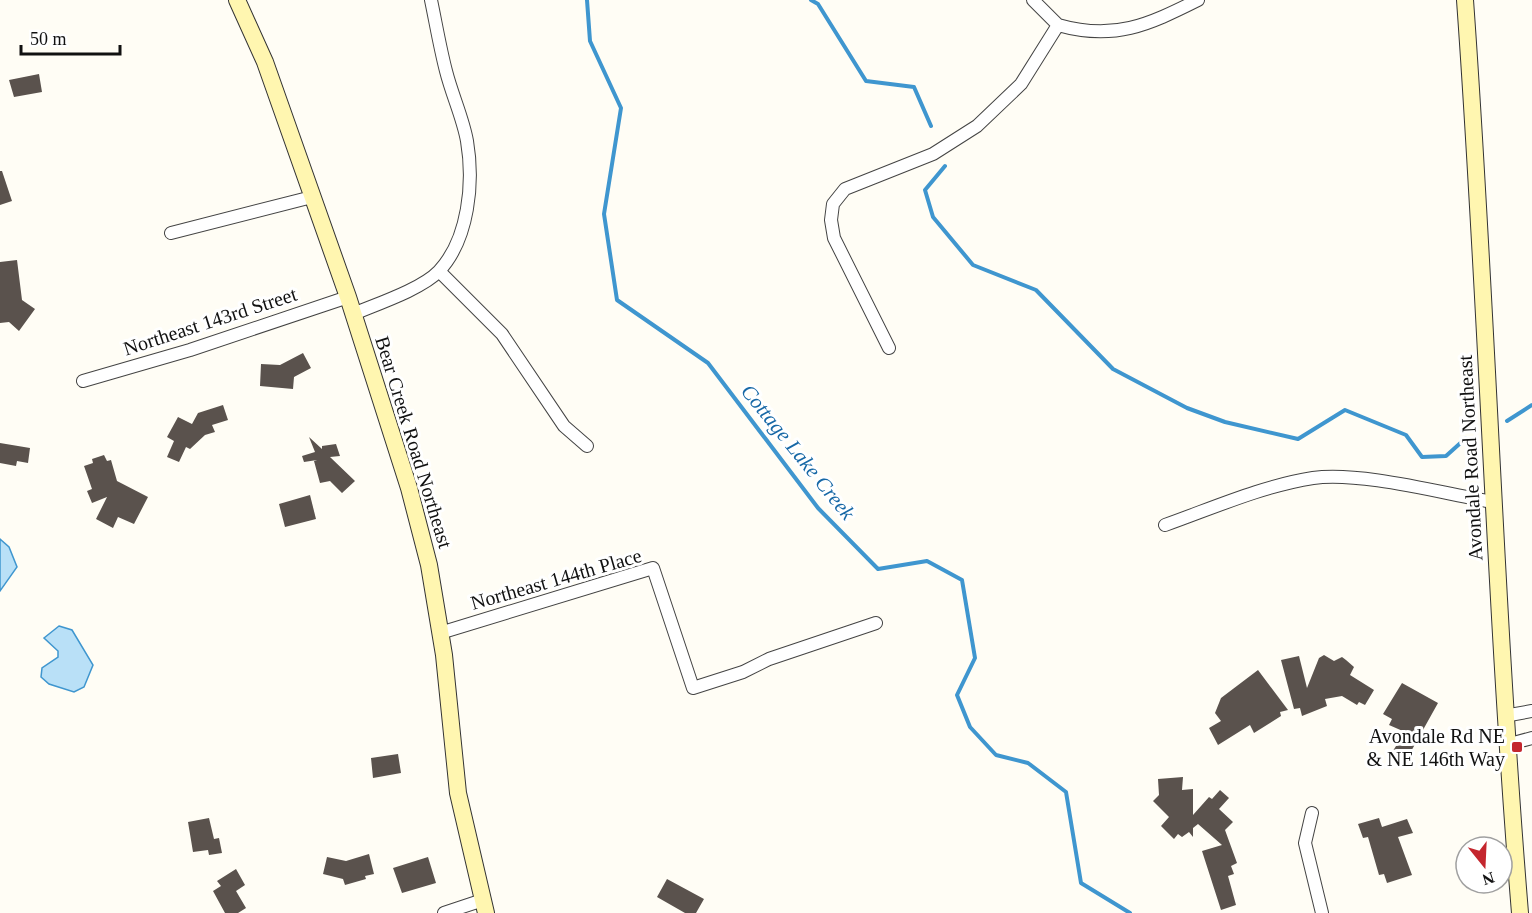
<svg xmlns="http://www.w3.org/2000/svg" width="1532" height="913" font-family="Georgia,serif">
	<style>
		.water { fill: #b9e0f7; stroke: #3f96cf; stroke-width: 1.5 }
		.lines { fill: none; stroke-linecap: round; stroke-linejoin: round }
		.stream { stroke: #3f96cf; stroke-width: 4 }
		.building { fill: #5a524d }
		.street-casing { stroke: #444; stroke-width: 14 }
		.secondary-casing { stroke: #333; stroke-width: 18 }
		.street { stroke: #fff; stroke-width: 12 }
		.secondary { stroke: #fff6b0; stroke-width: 16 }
		.poi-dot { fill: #c4262e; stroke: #fff; stroke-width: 2 }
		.labels { text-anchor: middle; stroke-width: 6; stroke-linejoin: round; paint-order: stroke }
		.street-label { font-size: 20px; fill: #111; stroke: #fff }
		.poi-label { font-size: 20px; fill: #111; stroke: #fff; text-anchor: end }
		.water-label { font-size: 21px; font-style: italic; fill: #1768a6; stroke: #fff }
	</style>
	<rect width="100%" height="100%" fill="#fffdf5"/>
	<path class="water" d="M0,539L9,547L17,567L0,591Z
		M59,626L72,630L93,665L84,687L74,692L49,684L41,677L42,668L58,657V651L44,638Z"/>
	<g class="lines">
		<path class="stream" d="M587,0L590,41L621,108L604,214L617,300L708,363L818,508L878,569L927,561L962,580L975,658L957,695L970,727L996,755L1028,763L1066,792L1081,883L1130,913
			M811,0L818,4L866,81L914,87L931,126
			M945,166L925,190L933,217L973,265L1036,290L1113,369L1187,408L1225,422L1298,439L1345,410L1406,435L1422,457L1446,456L1466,438
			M1507,421L1532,405"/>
	</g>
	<path class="building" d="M39,74L42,92L14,97L9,80Z
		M0,171H2L12,201L0,205Z
		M17,260L22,300L35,309L19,331L9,322L0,323V262Z
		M303,353L311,368L294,377L293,389L260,386L261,364L280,365Z
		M223,405L228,420L212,425L215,432L205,435L190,449L186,447L179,462L167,457L174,441L167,437L178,417L192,424L198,413Z
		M309,437L322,449V446L336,444L340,456L330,457L355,481L342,493L330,481L320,483L314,461L317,460L304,462L302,456L315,452Z
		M0,443L30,448L28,463L17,461L16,466L0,463Z
		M104,455L107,461L111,460L117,481L148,497L134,524L118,517L113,528L96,519L107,497L92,503L87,491L92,489L84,466L93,463L92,459Z
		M310,495L316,519L285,527L279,504Z
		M1324,655L1334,661L1342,657L1346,660L1354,667L1350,675L1374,690L1365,705L1359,702L1357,705L1342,696L1325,699L1327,706L1302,716L1300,708L1294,709L1281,660L1299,656L1307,688L1319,658Z
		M1258,670L1288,710L1280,712L1281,716L1254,733L1250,725L1218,745L1209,728L1221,721L1215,713L1221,698Z
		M1402,683L1438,703L1404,764L1389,757L1405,732L1389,725L1392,719L1383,714Z
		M398,754L401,773L373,778L371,758Z
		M1183,777L1182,790L1193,789V815L1209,797L1212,799L1220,790L1229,798L1219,809L1233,822L1225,830L1237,863L1231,866L1234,874L1228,876L1236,905L1221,910L1202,851L1222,845L1198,824L1193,828V837L1189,832L1182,837L1178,834L1174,839L1161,826L1169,817L1153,801L1159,795L1158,779Z
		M209,818L214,839L219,838L222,853L209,855L208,850L193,852L188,822Z
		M1379,818L1382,827L1407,819L1413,833L1398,837L1412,875L1387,883L1384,874L1379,875L1368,837L1363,838L1358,824Z
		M369,854L374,874L365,876L366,879L345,885L343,879L323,874L327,857L346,861Z
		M428,857L436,883L402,893L393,868Z
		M236,869L245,885L236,891L246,908L238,913H225L213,891L221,886L217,881Z
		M667,879L704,899L696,913H685L657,897Z"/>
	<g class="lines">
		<g class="street-casing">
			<path id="street" d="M1033,0L1058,25
				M171,233L312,197
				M439,271L502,334L564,426L587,446
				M353,314C377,304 422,289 439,271C469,239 474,182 467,141C463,118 452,95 446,71C440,48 436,24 431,0
				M889,348L834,238L831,220L833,204L845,189L933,154L977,126L1021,84L1058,25C1114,41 1148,25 1198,0
				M83,381L190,350L348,297
				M1165,525C1213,508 1262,486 1313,478C1360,471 1445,494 1493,502
				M440,633L653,568L693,688L743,672L769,659L876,623
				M1504,716L1532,711
				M1506,745L1532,738
				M1312,813L1305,843L1322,913
				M444,913L483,900"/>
		</g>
		<g class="secondary-casing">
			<path id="secondary" d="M237,0L265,62L348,297L409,488L429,565L444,655L458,793L486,913
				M1465,0C1487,304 1495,609 1520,913"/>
		</g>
		<use href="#street" class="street"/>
		<use href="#secondary" class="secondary"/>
	</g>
	<rect class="poi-dot" x="1511" y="741" width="12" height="12" rx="3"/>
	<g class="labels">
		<g class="street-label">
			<text transform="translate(210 321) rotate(-18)" y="7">Northeast 143rd Street</text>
			<text transform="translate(414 442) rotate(73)" y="7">Bear Creek Road Northeast</text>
			<text transform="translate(1470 458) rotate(-93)" y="7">Avondale Road Northeast</text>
			<text transform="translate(556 579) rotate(-16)" y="7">Northeast 144th Place</text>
		</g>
		<g class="poi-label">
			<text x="1505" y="743">Avondale Rd NE<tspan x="1505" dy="23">&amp; NE 146th Way</tspan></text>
		</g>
		<g class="water-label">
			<text transform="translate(798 452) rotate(51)" y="7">Cottage Lake Creek</text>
		</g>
	</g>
	<g transform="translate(1484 865) rotate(162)"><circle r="28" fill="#ffffff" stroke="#a0a0a0" stroke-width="1.5"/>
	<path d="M0-4.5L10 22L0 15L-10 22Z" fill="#c4262e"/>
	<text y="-9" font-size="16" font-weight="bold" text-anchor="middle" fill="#111111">N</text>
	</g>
	<path d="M21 45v9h99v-9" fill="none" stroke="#111111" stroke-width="3"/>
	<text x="30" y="45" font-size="18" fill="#111111" stroke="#ffffff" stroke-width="4.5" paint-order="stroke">50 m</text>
</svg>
